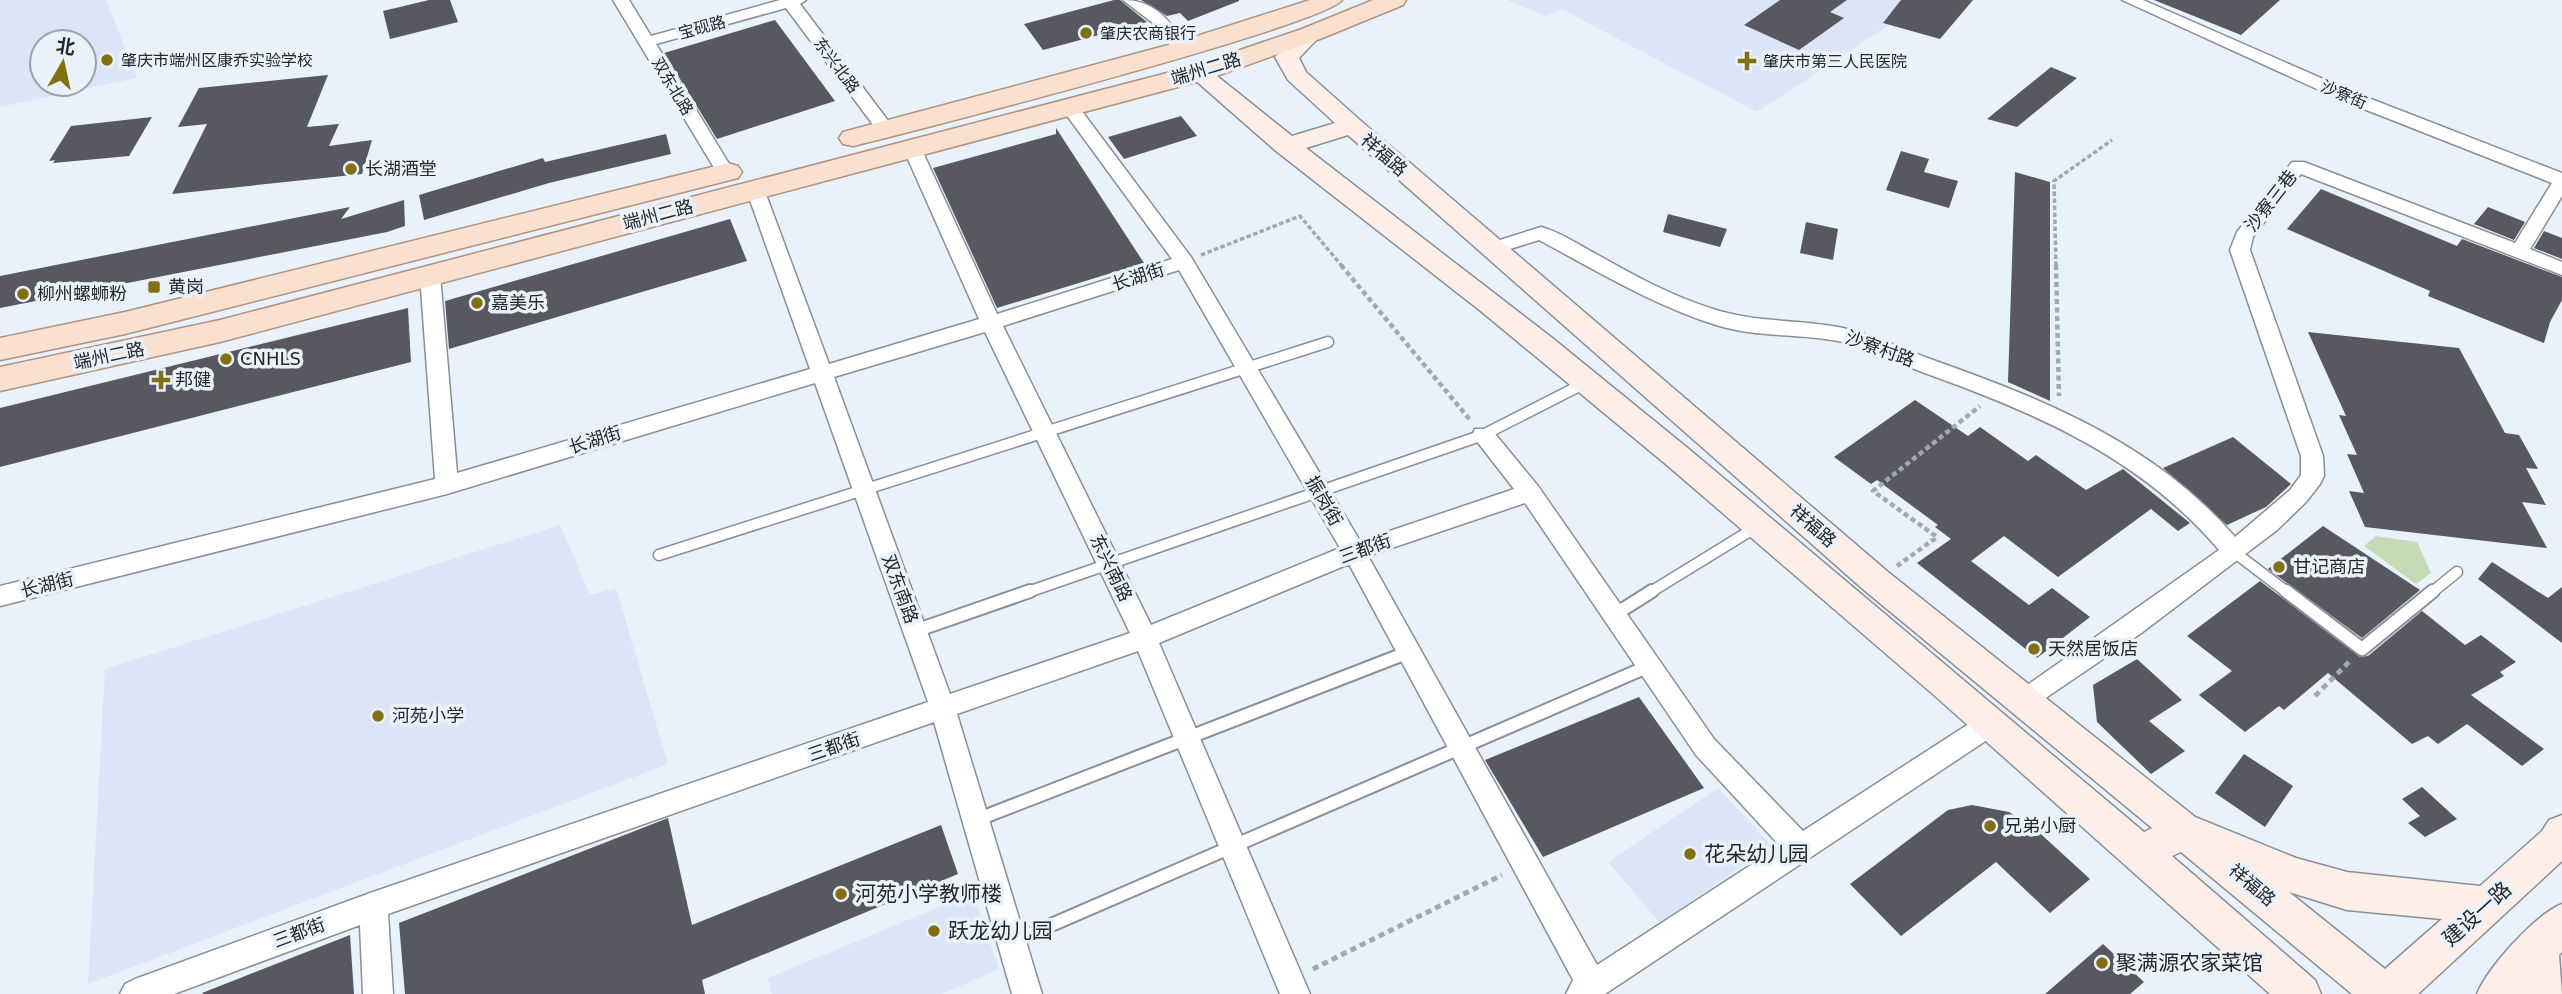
<svg xmlns="http://www.w3.org/2000/svg" width="2562" height="994" font-family="'DejaVu Sans','Noto Sans SC',sans-serif">
	<style>
		.built { fill: #dae6f7; fill-rule: evenodd }
		.green { fill: #c4dbb6 }
		.building { fill: #575862 }
		.lines { fill: none; stroke-linecap: round; stroke-linejoin: round }
		.lane-far1-casing { stroke: #888f98; stroke-width: 13 }
		.lane-casing { stroke: #888f98; stroke-width: 16 }
		.street-casing { stroke: #888f98; stroke-width: 3 }
		.secondary-casing { stroke: #888f98; stroke-width: 3 }
		.primary-casing { stroke: #ae9281; stroke-width: 3 }
		.path-far2 { stroke: #a2a8b0; stroke-width: 3.5; stroke-dasharray: 4.5 2.5; stroke-linecap: butt }
		.path-far1 { stroke: #a2a8b0; stroke-width: 4.5; stroke-dasharray: 5 3.5; stroke-linecap: butt }
		.path { stroke: #a2a8b0; stroke-width: 5; stroke-dasharray: 6 4.5; stroke-linecap: butt }
		.lane-far1 { stroke: #fff; stroke-width: 10 }
		.lane { stroke: #fff; stroke-width: 12 }
		.street { fill: #fff; fill-rule: evenodd }
		.secondary { fill: #fdefe7; fill-rule: evenodd }
		.primary { fill: #fae0cf; fill-rule: evenodd }
		.poi-dot { fill: #827010; stroke: #e9f1fb; stroke-width: 2.5 }
		.labels { text-anchor: middle; stroke-width: 7; stroke-linejoin: round; paint-order: stroke }
		.far-street-label { font-size: 16px; fill: #25282c; stroke: #e9f1fb }
		.far-poi-label { font-size: 16px; fill: #25282c; stroke: #e9f1fb; text-anchor: start }
		.street-label { font-size: 18px; fill: #25282c; stroke: #e9f1fb }
		.poi-label { font-size: 18px; fill: #25282c; stroke: #e9f1fb; text-anchor: start }
		.near-poi-label { font-size: 21px; fill: #25282c; stroke: #e9f1fb; text-anchor: start }
		.near-street-label { font-size: 21px; fill: #25282c; stroke: #e9f1fb }
	</style>
	<rect width="100%" height="100%" fill="#e9f1fb"/>
	<path class="built" d="M0,0H106L137,78L0,107ZM42,42H84V84H42Z
		M1507,0H1927L1757,112L1563,10L1546,16Z
		M560,525L590,595L616,588L668,764L88,984L105,669Z
		M1718,788L1771,845L1660,923L1608,862Z
		M973,893L999,969L941,994H772L768,978Z"/>
	<path class="green" d="M2376,536L2417,542L2431,573L2416,584L2364,546Z"/>
	<path class="building" d="M429,0H450L458,22L390,39L383,11Z
		M1114,0H1120L1147,22L1043,50L1024,24Z
		M1141,0H1239V1L1188,21L1180,13L1167,16Z
		M1780,0H1847L1830,12L1844,18L1799,50L1744,25Z
		M1901,0H1973L1940,39L1883,23Z
		M2154,0H2280L2241,35Z
		M775,20L835,101L717,139L664,53Z
		M2051,67L2077,78L2017,127L1987,119Z
		M328,75L307,127L339,124L329,146L372,140L362,174L172,194L207,124L178,127L199,88Z
		M1181,116L1197,136L1124,159L1108,137Z
		M152,117L129,156L53,163L55,160L49,161L71,126Z
		M1056,128L1144,263L997,308L933,168L1056,134Z
		M666,134L671,154L549,183L424,220L419,195L543,158L545,162Z
		M1901,151L1929,159L1924,172L1958,181L1949,208L1886,190Z
		M2015,172L2050,182V401L2008,382Z
		M2321,189L2457,246L2462,239L2562,277V300L2550,322L2544,343L2428,296L2430,291L2287,229Z
		M404,200L405,226L387,232L0,308V276L350,207L341,219Z
		M2488,207L2525,222L2514,240L2474,224Z
		M1668,214L1727,229L1720,247L1663,232Z
		M730,219L747,261L449,349L445,301Z
		M1806,222L1838,229L1833,260L1800,253Z
		M2544,231L2562,238V259L2534,248Z
		M408,308L411,362L0,467V408Z
		M2308,332L2459,348L2505,433L2519,435L2538,469L2526,468L2546,505L2522,502L2547,548L2365,527L2349,491L2364,493L2347,454L2357,455L2339,415L2346,416Z
		M1915,400L1968,436L1980,427L2028,461L2036,455L2086,490L2123,469L2190,523L2178,531L2151,509L2058,577L2004,536L1971,561L2029,605L2052,588L2090,617L2037,658L1917,563L1951,539L1935,527L1938,525L1877,480L1871,484L1834,457Z
		M2233,437L2291,484L2266,507L2227,525L2163,468Z
		M2323,526L2420,590L2362,638L2268,569Z
		M2492,562L2548,598L2562,587V643L2478,579Z
		M2260,581L2360,657L2368,656L2422,611L2465,645L2481,635L2516,662L2500,672L2504,676L2471,695L2544,749L2522,766L2467,724L2438,744L2428,736L2412,744L2328,673L2284,710L2279,706L2245,732L2199,695L2232,671L2187,636Z
		M2137,659L2182,700L2149,721L2185,751L2151,774L2097,722L2093,685Z
		M1639,697L1704,788L1543,857L1485,760Z
		M2244,754L2293,786L2265,827L2215,793Z
		M2422,787L2457,819L2425,837L2408,823L2420,816L2402,799Z
		M1972,805L2009,812L2031,825L2090,879L2050,913L1996,862L1901,936L1850,884L1948,810Z
		M668,818L692,925L941,825L958,874L702,980L705,994H405L399,923Z
		M350,935L354,994H203L202,993Z
		M2103,944L2144,982L2130,994H2045Z"/>
	<g class="lines">
		<g class="lane-far1-casing">
			<path id="lane-far1" d="M2234,552L2288,593
				M659,555L1328,342
				M1025,593L1483,435L1585,383
				M1649,593L1758,526
				M2431,593L2457,572"/>
		</g>
		<g class="lane-casing">
			<path id="lane" d="M2286,591L2362,649L2433,591
				M1614,615L1652,591
				M915,631L1030,591
				M976,820L1409,652
				M1012,942L1649,666"/>
		</g>
		<g class="street-casing">
			<path id="street" d="M613,0H629L651,36L780,0H806L800,4L895,130L886,135L880,134L786,8L656,44L734,172L731,176H719Z
				M1123,0C1157,0 1171,23 1189,49L1187,53H1175L1158,27Z
				M2122,0H2143L2353,92L2562,173V196L2530,249L2562,262V275L2301,174L2253,237L2250,250L2323,456L2324,476L2320,484L2306,502L2277,530L2140,634L2025,712L2016,709L2012,701L2016,693L2219,550C2140,457 2034,412 1922,372C1896,362 1870,348 1843,342C1801,333 1758,338 1716,325C1653,305 1597,271 1539,240L1491,255L1481,249L1484,245L1541,227C1561,232 1580,246 1598,255C1635,276 1672,296 1713,309C1755,323 1800,319 1843,328C1875,335 1903,349 1933,360C2046,400 2155,444 2235,537L2290,490L2301,475V456L2230,250L2237,232L2292,162H2304L2515,243L2552,183L2341,100Z
				M1069,101L1075,102L1191,257L1360,541L1514,489L1472,435L1475,429H1491L1538,486L1714,739L1803,831L1981,716L1990,713L1999,716L2003,724L1999,732L1605,994H1566L1573,980L1349,564L1159,643L1310,994H1280L1138,651L957,714L1042,994H1012L934,722L388,914L393,994H363L360,925L174,994H120L125,984L135,979L373,892L928,702L815,383L447,494L0,606V586L435,479L420,275L423,270L430,268L440,275L457,473L810,369L746,189L748,185L755,183L764,189L829,364L979,319L903,148L906,144H918L921,148L997,314L1172,259L1060,106ZM1179,270L1340,548L1151,625L1003,326ZM985,332L1130,633L950,694L834,377ZM1525,503L1696,755L1780,846L1597,965L1368,556Z"/>
		</g>
		<g class="secondary-casing">
			<path id="secondary" d="M1311,27L1322,34L1299,58L1306,72L1361,121L1888,572L2195,817L2296,858L2347,872L2480,886L2542,831L2549,820L2562,815V861L2418,994H2352L2181,852L2172,856L2315,980L2321,994H2270L1935,696L1668,466L1482,312L1276,151L1187,73L1191,68H1207L1292,136L1335,123L1288,80L1275,57L1303,29ZM1348,135L1864,590L2152,828L2144,832L1690,450L1551,337L1306,148ZM2289,892L2347,910L2442,919L2385,969Z
				M2562,904V952L2559,955L2562,994H2477C2488,967 2536,914 2562,904Z"/>
		</g>
		<g class="primary-casing">
			<path id="primary" d="M1310,0H1342C1325,25 912,132 853,146L843,144L839,138L843,132L1172,44Z
				M1373,0H1406L1403,5L1320,39L1208,79L220,342L0,391V367L220,320L1190,67L1302,29Z
				M728,163L738,166L742,172L738,178L125,334L0,360V338L125,312Z"/>
		</g>
		<path class="path-far2" d="M1201,255L1300,216L1342,266
			M2056,266L2054,181L2112,140"/>
		<path class="path-far1" d="M1341,265L1471,421
			M2056,265L2059,396
			M1897,566L1937,537L1873,491L1980,406"/>
		<path class="path" d="M2315,696L2349,662
			M1313,969L1502,875"/>
		<use href="#lane-far1" class="lane-far1"/>
		<use href="#lane" class="lane"/>
		<use href="#street" class="street"/>
		<use href="#secondary" class="secondary"/>
		<use href="#primary" class="primary"/>
	</g>
	<g class="poi-dot">
		<circle cx="1086" cy="33" r="7"/>
		<circle cx="107" cy="60" r="7"/>
		<path d="M1743.5 50.5h7v7h7v7h-7v7h-7v-7h-7v-7h7z"/>
		<circle cx="351" cy="169" r="7"/>
		<rect x="147" y="280" width="14" height="14" rx="3.5"/>
		<circle cx="23" cy="294" r="7"/>
		<circle cx="477" cy="303" r="7"/>
		<circle cx="226" cy="359" r="7"/>
		<path d="M157.5 369.5h7v7h7v7h-7v7h-7v-7h-7v-7h7z"/>
		<circle cx="2279" cy="567" r="7"/>
		<circle cx="2034" cy="649" r="7"/>
		<circle cx="378" cy="716" r="7"/>
		<circle cx="1990" cy="826" r="7"/>
		<circle cx="1690" cy="854" r="7"/>
		<circle cx="841" cy="894" r="7"/>
		<circle cx="934" cy="931" r="7"/>
		<circle cx="2102" cy="963" r="7"/>
	</g>
	<g class="labels">
		<g class="far-street-label">
			<text transform="translate(702 27) rotate(-15)" y="6">宝砚路</text>
			<text transform="translate(837 65) rotate(53)" y="6">东兴北路</text>
			<text transform="translate(673 86) rotate(59)" y="6">双东北路</text>
			<text transform="translate(2344 94) rotate(23)" y="6">沙寮街</text>
		</g>
		<g class="far-poi-label">
			<text x="1100" y="39">肇庆农商银行</text>
			<text x="121" y="66">肇庆市端州区康乔实验学校</text>
			<text x="1763" y="67">肇庆市第三人民医院</text>
		</g>
		<g class="street-label">
			<text transform="translate(1206 69) rotate(-17)" y="6">端州二路</text>
			<text transform="translate(1384 155) rotate(41)" y="6">祥福路</text>
			<text transform="translate(2271 201) rotate(-52)" y="6">沙寮三巷</text>
			<text transform="translate(658 215) rotate(-15)" y="6">端州二路</text>
			<text transform="translate(1138 277) rotate(-18)" y="6">长湖街</text>
			<text transform="translate(1880 349) rotate(20)" y="6">沙寮村路</text>
			<text transform="translate(109 356) rotate(-12)" y="6">端州二路</text>
			<text transform="translate(595 440) rotate(-17)" y="6">长湖街</text>
			<text transform="translate(1324 501) rotate(60)" y="6">振岗街</text>
			<text transform="translate(1813 526) rotate(41)" y="6">祥福路</text>
			<text transform="translate(1365 549) rotate(-20)" y="6">三都街</text>
			<text transform="translate(1111 568) rotate(64)" y="6">东兴南路</text>
			<text transform="translate(47 585) rotate(-14)" y="6">长湖街</text>
			<text transform="translate(900 589) rotate(70)" y="6">双东南路</text>
			<text transform="translate(834 747) rotate(-19)" y="6">三都街</text>
			<text transform="translate(2252 885) rotate(40)" y="6">祥福路</text>
			<text transform="translate(299 933) rotate(-20)" y="6">三都街</text>
		</g>
		<g class="poi-label">
			<text x="365" y="175">长湖酒堂</text>
			<text x="168" y="293">黄岗</text>
			<text x="37" y="300">柳州螺蛳粉</text>
			<text x="491" y="309">嘉美乐</text>
			<text x="240" y="365">CNHLS</text>
			<text x="175" y="386">邦健</text>
			<text x="2293" y="573">甘记商店</text>
			<text x="2048" y="655">天然居饭店</text>
			<text x="392" y="722">河苑小学</text>
			<text x="2004" y="832">兄弟小厨</text>
		</g>
		<g class="near-poi-label">
			<text x="1704" y="861">花朵幼儿园</text>
			<text x="855" y="901">河苑小学教师楼</text>
			<text x="948" y="938">跃龙幼儿园</text>
			<text x="2116" y="970">聚满源农家菜馆</text>
		</g>
		<g class="near-street-label">
			<text transform="translate(2477 914) rotate(-42)" y="7">建设一路</text>
		</g>
	</g>
	<g transform="translate(63 63) rotate(9)"><circle r="33" fill="#e9f1fb" stroke="#9ba1a8" stroke-width="2"/>
	<path d="M0-5L12 26L0 18L-12 26Z" fill="#827010"/>
	<text y="-10" font-size="19" font-weight="bold" text-anchor="middle" fill="#25282c">北</text>
	</g>
</svg>
